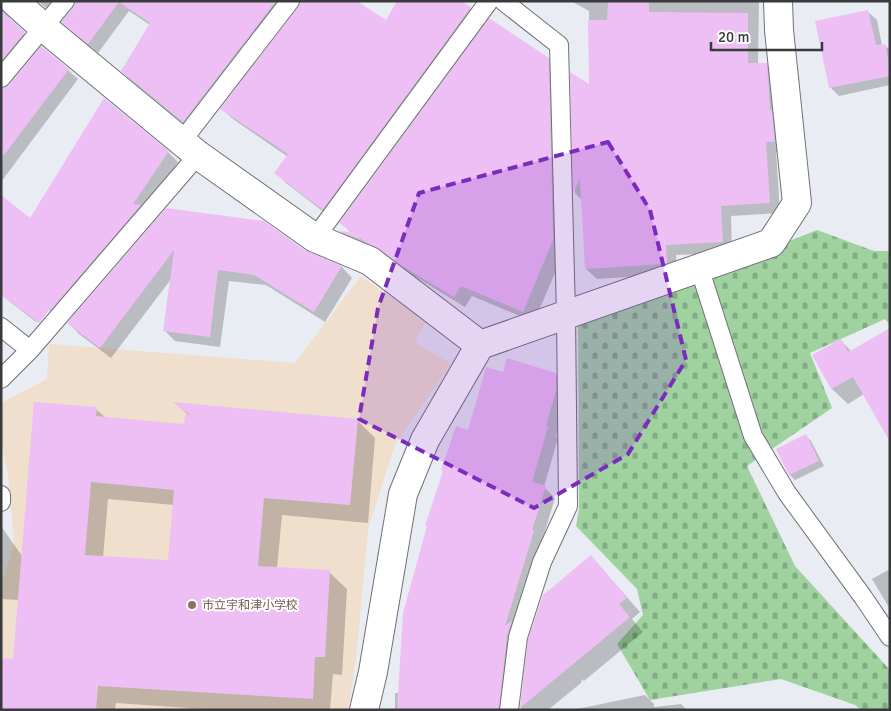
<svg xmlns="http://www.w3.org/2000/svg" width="891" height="711" font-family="Signika,'Noto Sans JP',sans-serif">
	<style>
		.education { fill: #f1dfce }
		.cemetery { fill: url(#cemetery-stones) }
		.shadow { fill: #0003; fill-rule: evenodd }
		.building { fill: #eebff5; fill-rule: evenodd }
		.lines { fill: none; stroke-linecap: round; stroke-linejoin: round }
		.service-casing { stroke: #6f7176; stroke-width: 20 }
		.minor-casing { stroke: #6f7176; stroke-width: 30 }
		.service { stroke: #fff; stroke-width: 18 }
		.minor { stroke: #fff; stroke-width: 28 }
		.marked { fill: #7b2cbf; fill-opacity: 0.2; stroke: #7b2cbf; stroke-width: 4; stroke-dasharray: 10 6; stroke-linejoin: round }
		.education-dot { fill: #8d6e63; stroke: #fff; stroke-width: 2 }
		.labels { text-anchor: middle; stroke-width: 4; stroke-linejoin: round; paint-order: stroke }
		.education-label { font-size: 12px; fill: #785e54; stroke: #fff; text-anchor: start }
	</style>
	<defs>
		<pattern id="cemetery-stones" width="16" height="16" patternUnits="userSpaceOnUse" patternTransform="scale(1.25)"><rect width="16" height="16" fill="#a0d2a0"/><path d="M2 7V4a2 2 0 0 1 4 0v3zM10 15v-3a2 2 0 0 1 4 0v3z" fill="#83ab84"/></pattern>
	</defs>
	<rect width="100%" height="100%" fill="#e9ecf2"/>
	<path class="education" d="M361,276L426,322L415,342L451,364L395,445L368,529L356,660L348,710H1V585L14,542L8,475L1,443V403L47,379L49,344L295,363Z"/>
	<path class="cemetery" d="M817,230L874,251H890V325L885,319L810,353L832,408L747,466L795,566L890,670V710H861L855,705L781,679L650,700L617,644L643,615L637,589L576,526L579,509L578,324Z"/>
	<path class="shadow" d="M1,1L8,9L9,17L11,21L34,43L1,83Z
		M38,1H70L56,17Z
		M76,1H295L193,131L132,81L122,71L150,25L129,11L98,53L73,32L74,8Z
		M459,1L470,8L481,19L334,220L286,183L276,173L288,157L233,119L222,109L387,21Z
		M571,1H759L758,64H766L777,74L785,152H776L780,213L731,216L732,253L676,255L677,273L674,274L597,279L586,269L582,200L575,193L572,74L590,86L589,11Z
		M868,12L877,20L882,45H884L890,50V85L839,96L830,87Z
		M548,59L559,70L564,252L534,322L472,296L465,307L414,276L392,259L350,241L341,232L352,234L341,222Z
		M68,70L78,79L1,182V90Z
		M105,100L168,152L178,162L145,211L53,314L46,308L36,322L10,302L1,293L31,220Z
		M167,210L305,252L342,267L352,278L325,322L266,285L229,281L220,347L175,341L164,330L172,278L111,358L79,334L69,323Z
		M841,341L851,351L864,394L848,404L832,389L814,356Z
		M504,374H555L566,384V402L556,436L558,438L544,487L555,498L542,541L510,710H395V693H399L428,528L426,525L469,431Z
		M176,403L357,420L375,438L368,523L282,515L277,568L329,572L347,589L342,675L333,674L330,710H216L116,703L115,710H1L14,660L19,600L1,599V526L22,556L96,409L106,418L185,426L189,416ZM108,499L174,505L169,562L103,558Z
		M806,436L811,441L824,466L795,480L790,475L777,449Z
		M591,557L604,571L640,612L632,619L643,632L584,681L582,679L581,683L548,710H523L521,708L530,640Z
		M890,569V609L872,579Z
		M645,695L654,704V707L681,704L687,710H577V709Z"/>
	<path class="building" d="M75,1H276L183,122L121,71L150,23L119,2L88,44L61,22L73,8Z
		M300,1H357L386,20L397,1H461L471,7L323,210L274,173L288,154L220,109L298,7Z
		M608,1H649V12L748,13V63H767L770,110H772L775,142H766L770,203L721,206L723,242L666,245L667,263L663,264L585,269L580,179L573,193L570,72L589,84L588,20H607Z
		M1,9L4,13L25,32L1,61Z
		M868,10L876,45L885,44L890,68V76L829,88L815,21Z
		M489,18L549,58L553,240L523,312L461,286L454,297L402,266L376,247L365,242L360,238L359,239L338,231L352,232L339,223Z
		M41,46L69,69L1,159V88H5L9,85Z
		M104,98L169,151L133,204L141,205L50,311L49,310L39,323L1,295V195L30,218Z
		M166,208L264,221L306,251L342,266L314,312L254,275L218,270L210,337L163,331L174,250L100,348L67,323Z
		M890,328V442L853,377L831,389L812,355L841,339L848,352Z
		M507,358L556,373V390L546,426L548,427L532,482L546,486L532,530L534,531L505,626L512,620L507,636L499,710H397L403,613L427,526H425L443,471L441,470L456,426L468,430L486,367L503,372Z
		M34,402L97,407L96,416L184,424L185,415H190L173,402L358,419L350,505L264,498L258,566L330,570L325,657H315L313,699L98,686L96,710H1V658L13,659ZM91,482L174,490L168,560L85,555Z
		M806,434L819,461L789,475L776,449Z
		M591,555L627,598L619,604L630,617L520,708L528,639L543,595Z"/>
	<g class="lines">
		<g class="service-casing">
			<path id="service" d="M503,1L559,45L566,314L568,506L542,562L518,637L509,710
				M1,78L65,1
				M182,141L290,1
				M315,238L489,1
				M699,267L753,436L787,493L863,597L890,637
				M1,327L30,350
				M1,379L30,350L198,155
				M1,495V502"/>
		</g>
		<g class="minor-casing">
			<path id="minor" d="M14,1L43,27L198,155L315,238L370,261L480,345
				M364,710L373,672L403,494L425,440L480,345L771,243L797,203L779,30L778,1"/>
		</g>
		<use href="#service" class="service"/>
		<use href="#minor" class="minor"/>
	</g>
	<path class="marked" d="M608,142L650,210L686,360L628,454L534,508L359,419L378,308L419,193Z"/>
	<circle class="education-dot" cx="192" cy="605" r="5"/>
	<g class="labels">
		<g class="education-label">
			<text x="202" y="609">市立宇和津小学校</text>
		</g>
	</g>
	<rect width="891" height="711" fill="none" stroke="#393a3c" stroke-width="5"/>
	<path d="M711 42v8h111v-8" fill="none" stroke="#393a3c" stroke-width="2.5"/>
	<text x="718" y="42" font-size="15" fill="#393a3c" stroke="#ffffff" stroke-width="4" paint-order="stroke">20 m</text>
</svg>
